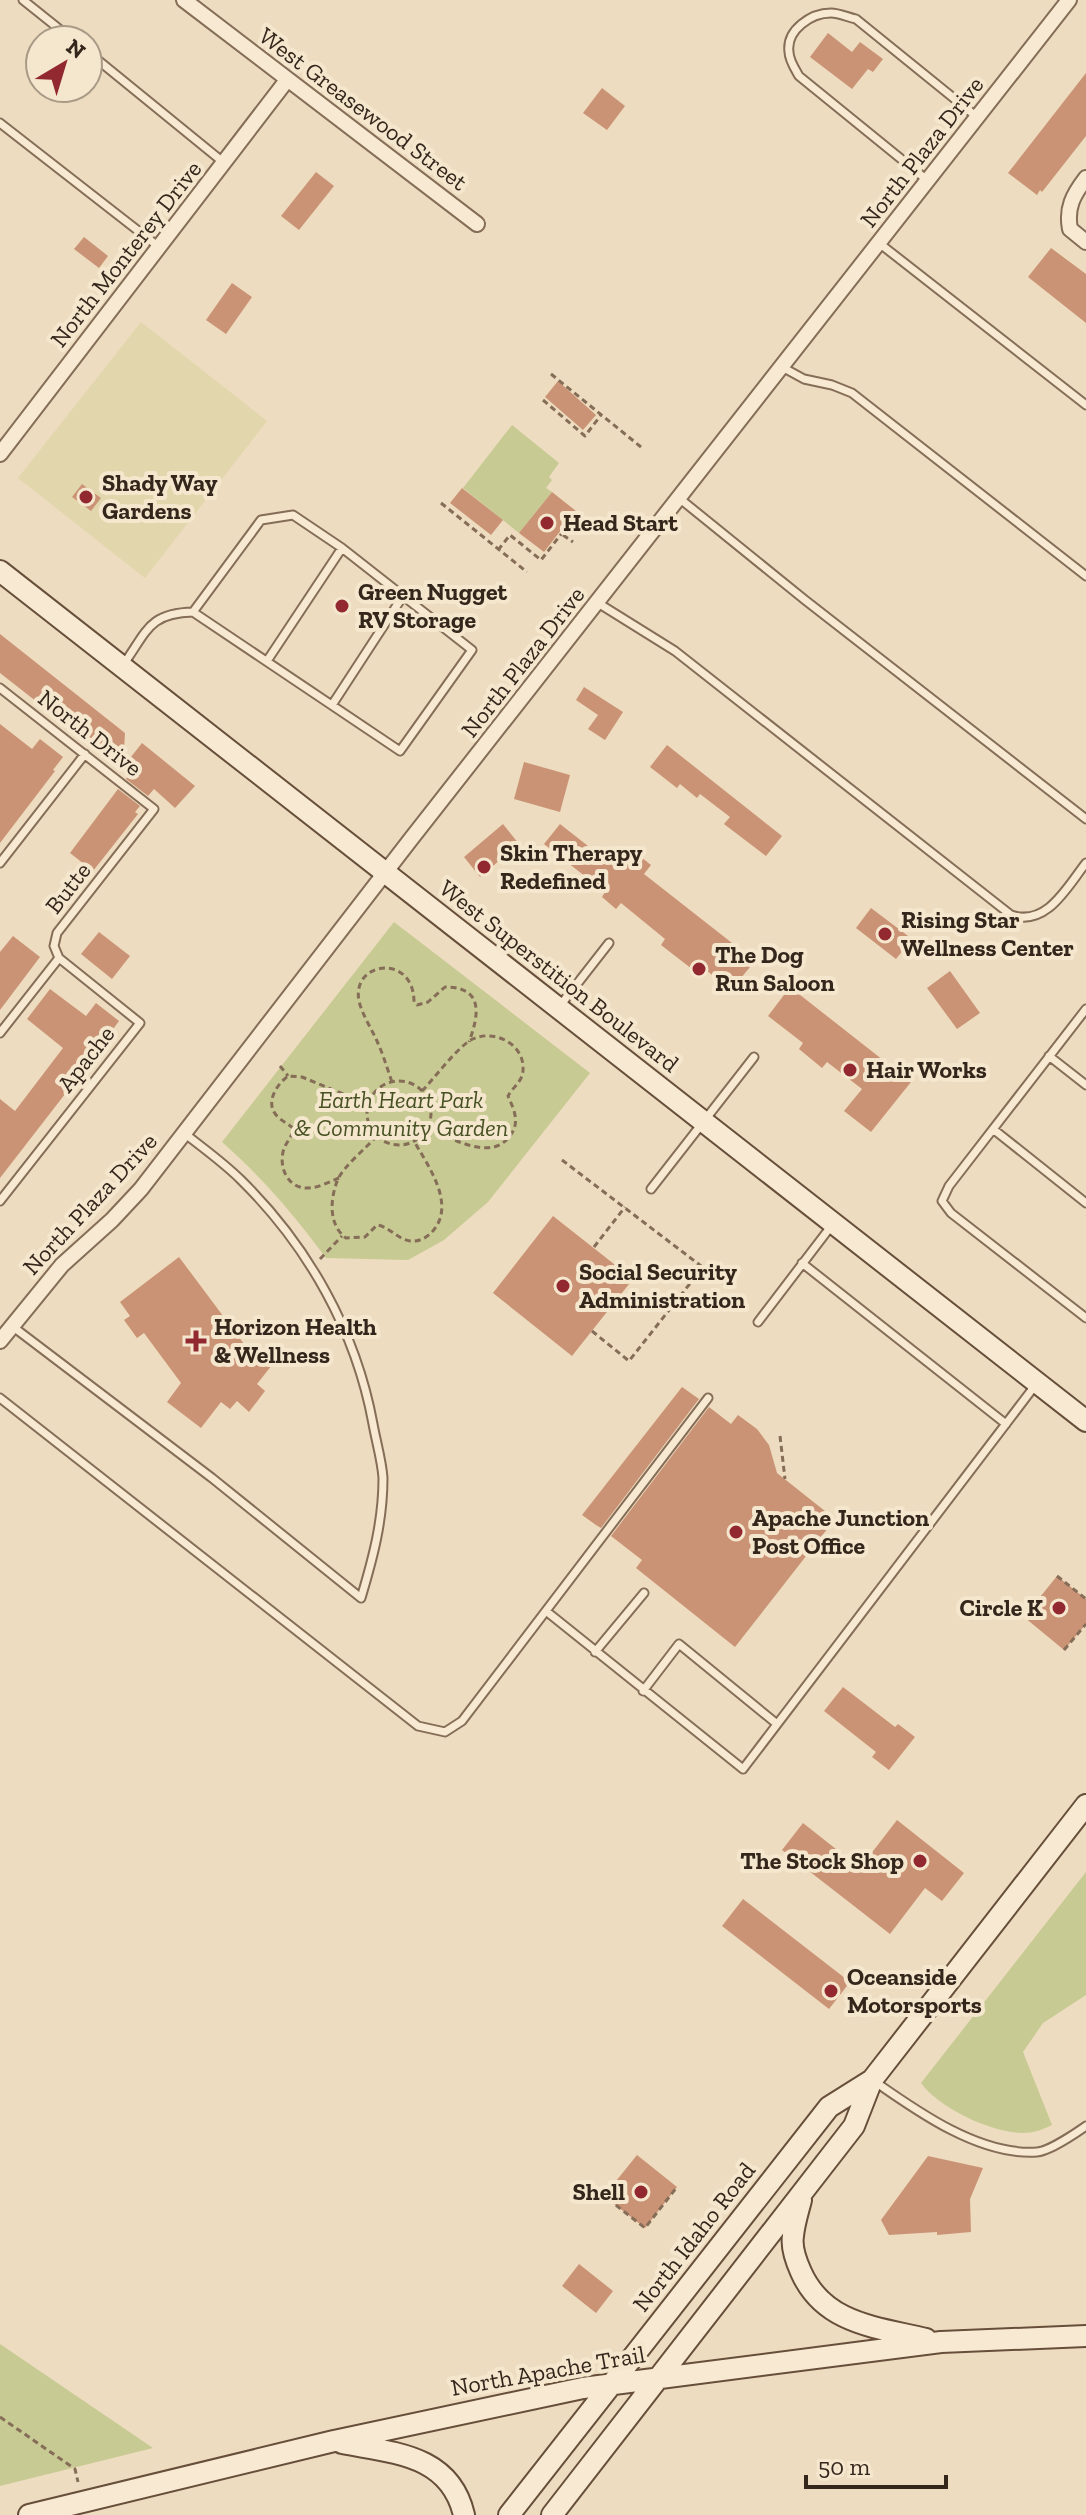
<svg xmlns="http://www.w3.org/2000/svg" width="1086" height="2515" font-family="'Zilla Slab',serif">
	<style>
		.farmland { fill: #e2d6ac }
		.green { fill: #c7ca93 }
		.building { fill: #cb9375 }
		.lines { fill: none; stroke-linecap: round; stroke-linejoin: round }
		.service-casing { stroke: #856d58; stroke-width: 11 }
		.minor-casing { stroke: #856d58; stroke-width: 18 }
		.secondary-casing { stroke: #674e3b; stroke-width: 24 }
		.path { stroke: #856d58; stroke-width: 3; stroke-dasharray: 6 4; stroke-linecap: butt }
		.service { stroke: #f8ead2; stroke-width: 7 }
		.minor { stroke: #f8ead2; stroke-width: 14 }
		.secondary { stroke: #f8ead2; stroke-width: 20 }
		.poi-dot { fill: #932930; stroke: #f4e7ce; stroke-width: 3 }
		.labels { text-anchor: middle; stroke-width: 8; stroke-linejoin: round; paint-order: stroke }
		.street-label { font-size: 24px; fill: #35261c; stroke: #f4e7ce }
		.poi-label { font-size: 24px; font-weight: bold; fill: #35261c; stroke: #f4e7ce; text-anchor: start }
		.park-label { font-size: 24px; font-style: italic; fill: #485123; stroke: #f4e7ce }
	</style>
	<rect width="100%" height="100%" fill="#eddcbf"/>
	<path class="farmland" d="M141,322L267,421L145,578L18,478Z"/>
	<path class="green" d="M512,425L559,463L549,477L552,480L546,488L552,492L519,533L463,488Z
		M394,922L590,1073L488,1202L444,1240L408,1260L326,1258C294,1215 262,1177 222,1142Z
		M1086,1872V1995L1043,2023L1023,2052L1052,2125C1042,2130 1033,2133 1022,2133C990,2132 939,2108 921,2083Z
		M0,2344L153,2448L0,2486Z"/>
	<path class="building" d="M828,33L852,52L860,42L883,59L873,72L868,69L852,89L810,57Z
		M1086,73V136L1042,192L1040,190L1037,195L1008,173Z
		M602,88L625,106L607,130L583,113Z
		M316,172L334,186L299,230L281,216Z
		M84,237L108,256L99,268L74,249Z
		M1051,248L1086,274V323L1028,277Z
		M232,283L252,297L226,334L206,320Z
		M558,381L596,415L583,430L545,397Z
		M82,484L101,498L91,511L72,497Z
		M462,488L503,520L491,535L450,503Z
		M552,492L576,511L544,552L519,533Z
		M0,634L125,733L123,767L142,743L195,786L175,808L154,789L148,796L126,779L129,774L0,673Z
		M584,687L623,712L605,740L588,729L598,715L576,700Z
		M0,724L32,749L40,739L63,757L53,770L55,771L0,843Z
		M667,745L782,836L766,856L724,824L730,817L700,794L697,798L680,784L677,788L650,767Z
		M524,762L570,775L560,812L514,799Z
		M118,789L140,806L135,812L138,814L93,871L70,853Z
		M503,824L519,844L480,877L464,857Z
		M560,824L616,868L631,849L651,865L644,874L755,961L731,990L706,970L701,976L661,945L665,939L621,903L616,909L602,897L605,892L544,844Z
		M871,908L912,939L896,959L856,928Z
		M99,932L130,956L112,979L81,954Z
		M13,936L40,957L0,1010V952Z
		M950,971L980,1013L957,1029L927,988Z
		M790,987L911,1082L871,1132L844,1111L862,1089L827,1062L822,1068L799,1049L803,1043L768,1016Z
		M50,989L86,1016L96,1003L119,1021L102,1044L103,1045L0,1178V1099L15,1111L63,1048L27,1019Z
		M553,1216L633,1279L572,1356L493,1293Z
		M179,1257L244,1344L272,1365L257,1384L265,1391L249,1412L237,1401L230,1409L221,1402L201,1428L167,1402L181,1383L144,1333L137,1338L124,1320L130,1316L120,1302Z
		M682,1387L699,1399L601,1528L596,1525L582,1515Z
		M709,1407L731,1424L738,1415L757,1429L769,1445L777,1473L835,1519L735,1647L636,1568L642,1560L611,1536Z
		M1057,1576L1086,1599V1624L1064,1650L1024,1617Z
		M843,1687L895,1727L898,1724L915,1737L889,1770L872,1757L876,1752L824,1711Z
		M897,1820L964,1873L942,1901L925,1888L890,1934L782,1850L803,1823L860,1868Z
		M743,1899L850,1982L829,2009L722,1926Z
		M637,2155L677,2187L645,2228L604,2196Z
		M928,2156L983,2168L970,2199L971,2232L937,2235V2232L889,2235L881,2220Z
		M579,2264L613,2291L596,2313L562,2286Z"/>
	<g class="lines">
		<g class="service-casing">
			<path id="service" d="M23,0L73,40
				M88,52L223,162
				M0,123L159,247
				M927,180L799,76C795,69 789,60 789,52C786,30 811,13 831,13C839,13 847,17 856,19L977,117
				M879,243L1086,405
				M782,367L804,379L832,385L852,393L1086,576
				M679,498L805,600L1086,819
				M598,603L675,651L1011,915C1047,927 1067,887 1086,863
				M267,661L342,548
				M123,665C147,632 148,613 193,612L261,520L293,515L342,548L472,650L400,751L193,612
				M0,688L154,809L57,933L54,946L59,958L0,1033
				M332,705L403,596
				M0,863L85,754
				M559,1007L609,943
				M1086,1009L949,1186L942,1201L951,1213L1086,1318
				M1049,1056L1086,1085
				M993,1129L1086,1203
				M651,1189L754,1057
				M0,1201L140,1023L59,958
				M802,1263L1006,1424
				M758,1322L832,1225
				M12,1326L212,1478L361,1598C373,1558 383,1521 383,1478C382,1461 376,1441 373,1424C356,1331 308,1246 241,1180C224,1163 203,1148 184,1133
				M0,1398L418,1726L445,1732L462,1721L708,1398
				M546,1611L743,1769L1037,1383
				M595,1652L644,1593
				M643,1691L679,1644L777,1724
				M874,2081C918,2112 980,2156 1037,2152C1049,2151 1076,2133 1086,2126"/>
		</g>
		<g class="minor-casing">
			<path id="minor" d="M184,0L477,224
				M1086,178C1073,195 1066,208 1070,229L1086,242
				M0,454L287,80
				M0,1341L62,1265L112,1220L141,1189L411,839L1069,0"/>
		</g>
		<g class="secondary-casing">
			<path id="secondary" d="M0,571L1086,1421
				M801,2200C798,2212 794,2224 793,2236C791,2248 796,2261 801,2272C824,2324 876,2327 926,2339
				M342,2443C393,2453 450,2454 464,2515
				M29,2515L334,2441L583,2388L941,2342L1086,2336
				M509,2515L829,2107L872,2080
				M552,2515L854,2126L872,2080L1086,1805"/>
		</g>
		<path class="path" d="M551,374L641,447
			M543,400L585,436L601,415
			M441,503L527,572
			M563,535L573,542
			M498,550L510,535L541,560L576,515
			M280,1066L288,1076
			M367 1113a32 32 0 1 1 64 0a32 32 0 1 1-64 0Z
			M392,1082C387,1068 383,1054 377,1041C371,1028 362,1014 359,1001C351,961 414,953 414,1002L417,1005L428,1002L445,987C484,987 479,1015 469,1042
			M422,1091C437,1075 452,1054 469,1041C491,1027 525,1043 523,1070C523,1081 513,1087 508,1096C514,1110 521,1123 509,1137C490,1162 451,1137 427,1129
			M377,1136C367,1147 344,1166 338,1179C330,1198 328,1225 346,1238L365,1237L377,1225C390,1227 397,1239 410,1241C419,1242 426,1238 432,1232C457,1205 428,1166 414,1141
			M562,1160L726,1285
			M339,1178C329,1182 318,1188 308,1188C289,1189 279,1169 283,1152C285,1143 292,1137 294,1129C289,1124 283,1122 278,1117C264,1104 276,1085 288,1076L302,1077L368,1104
			M594,1247L625,1207
			M320,1259L342,1236
			M592,1331L629,1361L703,1267
			M780,1436L785,1479
			M1057,1576L1086,1599
			M1064,1650L1086,1624
			M608,2199L645,2228L677,2187
			M0,2417L75,2469L78,2482"/>
		<use href="#service" class="service"/>
		<use href="#minor" class="minor"/>
		<use href="#secondary" class="secondary"/>
	</g>
	<g class="poi-dot">
		<circle cx="86" cy="497" r="8"/>
		<circle cx="547" cy="523" r="8"/>
		<circle cx="342" cy="606" r="8"/>
		<circle cx="484" cy="867" r="8"/>
		<circle cx="885" cy="934" r="8"/>
		<circle cx="699" cy="969" r="8"/>
		<circle cx="850" cy="1070" r="8"/>
		<circle cx="563" cy="1286" r="8"/>
		<path d="M192 1329h8v8h8v8h-8v8h-8v-8h-8v-8h8z"/>
		<circle cx="736" cy="1532" r="8"/>
		<circle cx="1059" cy="1608" r="8"/>
		<circle cx="920" cy="1861" r="8"/>
		<circle cx="831" cy="1991" r="8"/>
		<circle cx="641" cy="2192" r="8"/>
	</g>
	<g class="labels">
		<g class="street-label">
			<text transform="translate(363 109) rotate(37)" y="8">West Greasewood Street</text>
			<text transform="translate(922 152) rotate(-52)" y="8">North Plaza Drive</text>
			<text transform="translate(126 254) rotate(-52)" y="8">North Monterey Drive</text>
			<text transform="translate(523 662) rotate(-52)" y="8">North Plaza Drive</text>
			<text transform="translate(90 733) rotate(38)" y="8">North Drive</text>
			<text transform="translate(68 888) rotate(-52)" y="8">Butte</text>
			<text transform="translate(559 976) rotate(38)" y="8">West Superstition Boulevard</text>
			<text transform="translate(86 1059) rotate(-52)" y="8">Apache</text>
			<text transform="translate(90 1204) rotate(-47)" y="8">North Plaza Drive</text>
			<text transform="translate(694 2237) rotate(-52)" y="8">North Idaho Road</text>
			<text transform="translate(548 2371) rotate(-10)" y="8">North Apache Trail</text>
		</g>
		<g class="poi-label">
			<text x="102" y="491">Shady Way<tspan x="102" dy="28">Gardens</tspan></text>
			<text x="563" y="531">Head Start</text>
			<text x="358" y="600">Green Nugget<tspan x="358" dy="28">RV Storage</tspan></text>
			<text x="500" y="861">Skin Therapy<tspan x="500" dy="28">Redefined</tspan></text>
			<text x="901" y="928">Rising Star<tspan x="901" dy="28">Wellness Center</tspan></text>
			<text x="715" y="963">The Dog<tspan x="715" dy="28">Run Saloon</tspan></text>
			<text x="866" y="1078">Hair Works</text>
			<text x="579" y="1280">Social Security<tspan x="579" dy="28">Administration</tspan></text>
			<text x="214" y="1335">Horizon Health<tspan x="214" dy="28">&amp; Wellness</tspan></text>
			<text x="752" y="1526">Apache Junction<tspan x="752" dy="28">Post Office</tspan></text>
			<text x="1043" y="1616" text-anchor="end">Circle K</text>
			<text x="904" y="1869" text-anchor="end">The Stock Shop</text>
			<text x="847" y="1985">Oceanside<tspan x="847" dy="28">Motorsports</tspan></text>
			<text x="625" y="2200" text-anchor="end">Shell</text>
		</g>
		<g class="park-label">
			<text x="401" y="1108">Earth Heart Park<tspan x="401" dy="28">&amp; Community Garden</tspan></text>
		</g>
	</g>
	<g transform="translate(64 64) rotate(38)"><circle r="38" fill="#f4e7ce" stroke="#a89a87" stroke-width="2"/>
	<path d="M0-6L14 30L0 20L-14 30Z" fill="#932930"/>
	<text y="-12" font-size="22" font-weight="bold" text-anchor="middle" fill="#35261c">N</text>
	</g>
	<path d="M806 2475v12h140v-12" fill="none" stroke="#35261c" stroke-width="4"/>
	<text x="818" y="2475" font-size="24" fill="#35261c" stroke="#f4e7ce" stroke-width="6" paint-order="stroke">50 m</text>
</svg>
